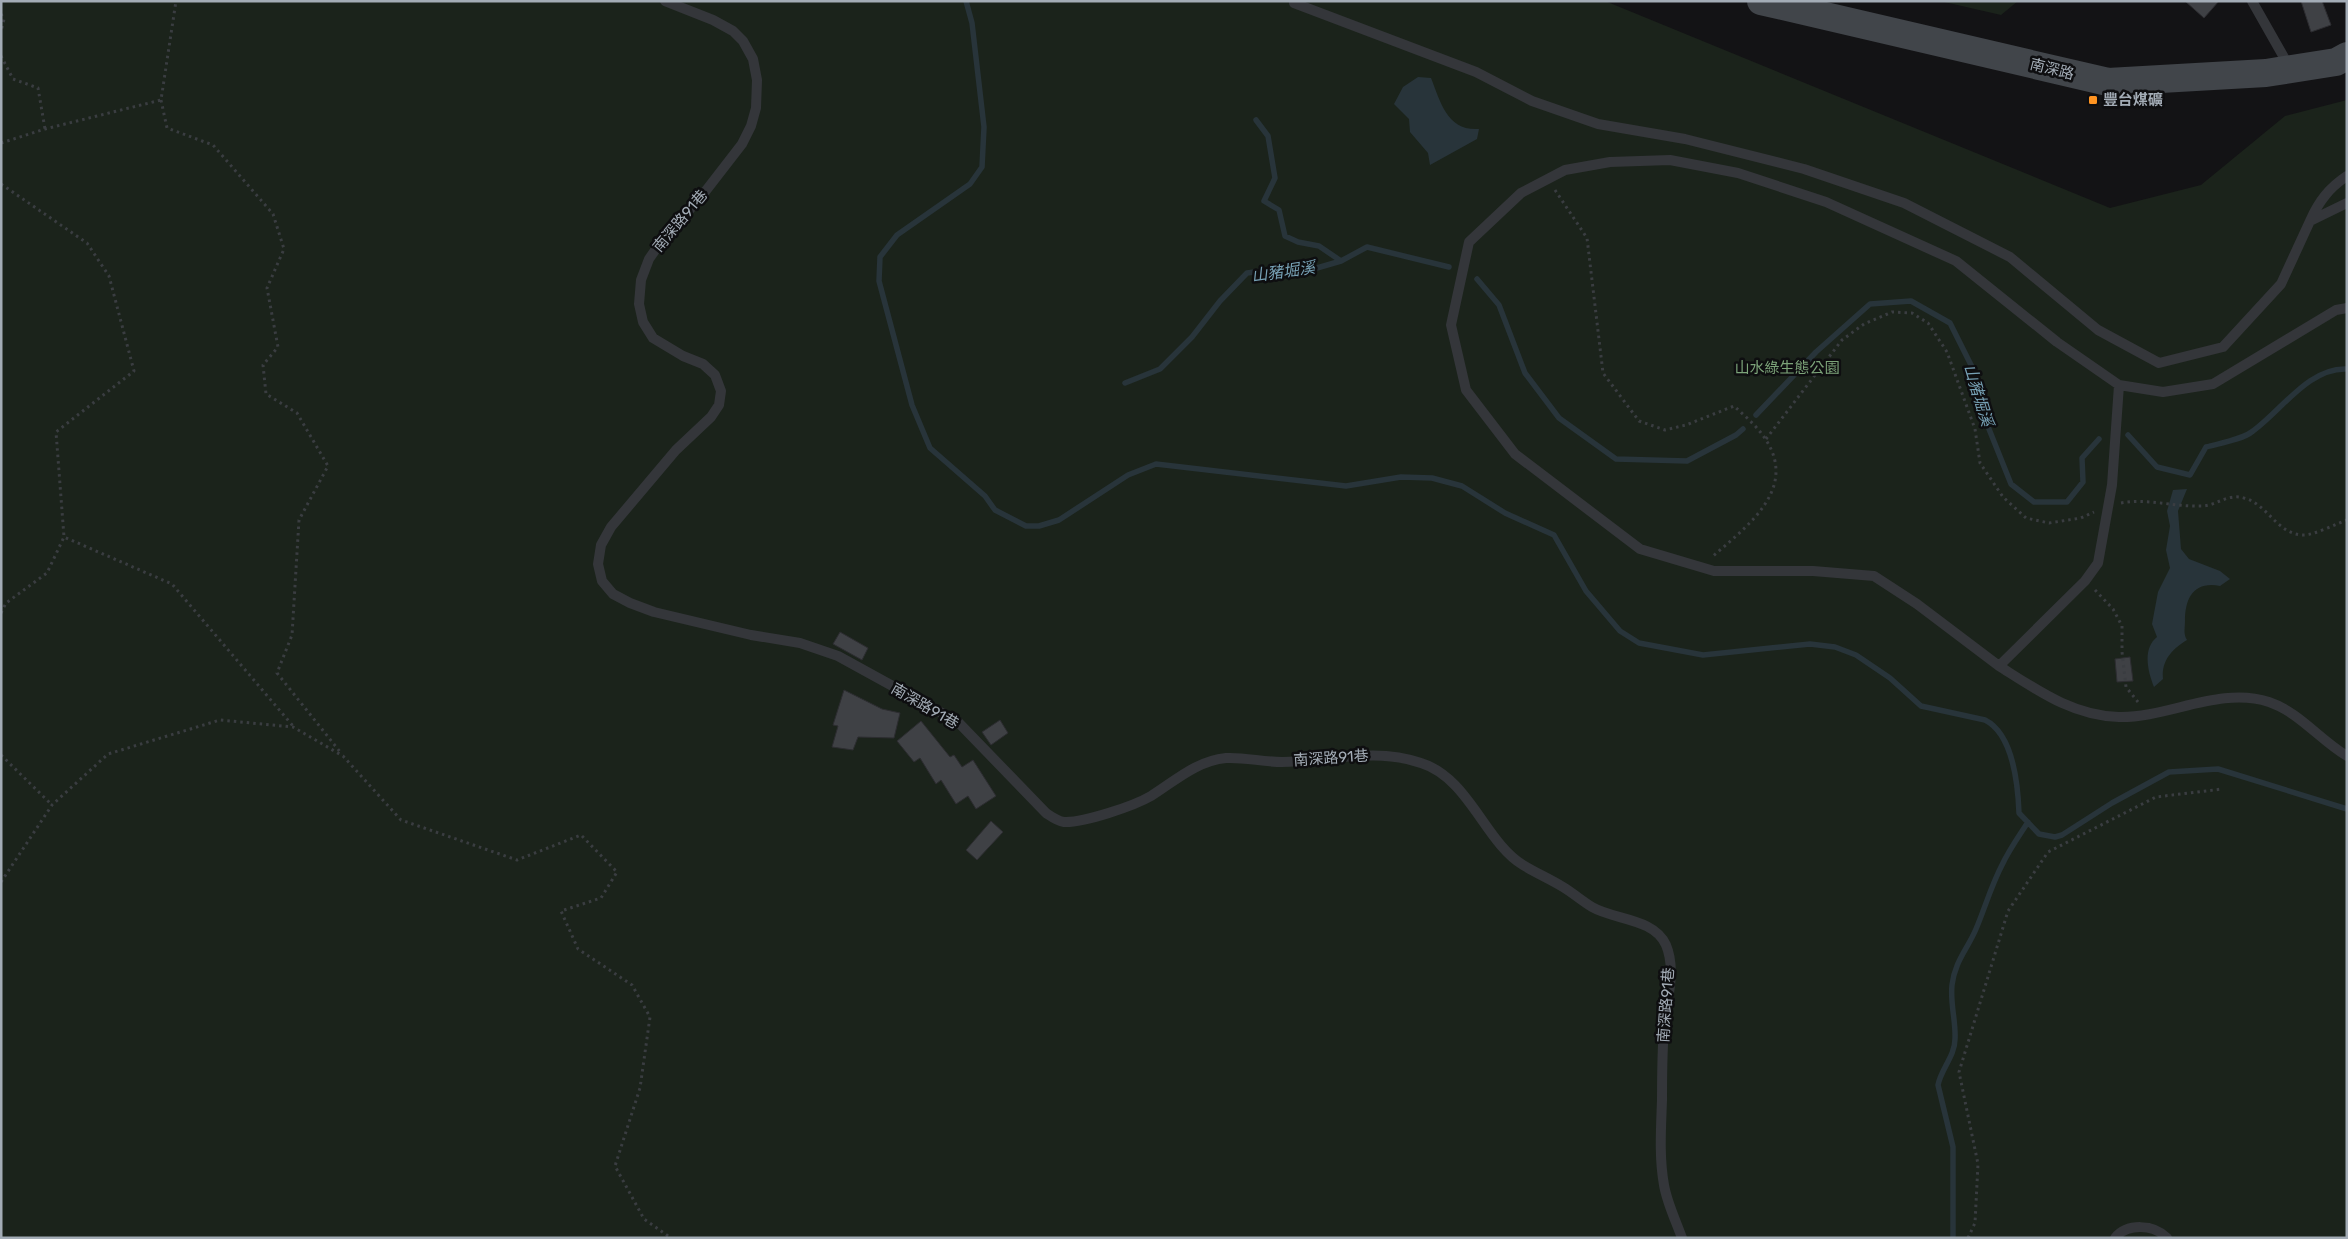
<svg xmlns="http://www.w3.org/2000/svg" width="2348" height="1239" font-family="Rubik,'Noto Sans TC',sans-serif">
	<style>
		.green { fill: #1b231b }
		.water { fill: #28343a }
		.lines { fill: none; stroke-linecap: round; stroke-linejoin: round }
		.stream { stroke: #28343a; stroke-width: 5.5 }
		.building { fill: #3f4145; stroke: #2d2d31 }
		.path { stroke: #3a3d41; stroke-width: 3; stroke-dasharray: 2.5 4; stroke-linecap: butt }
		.service { stroke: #34363a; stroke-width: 10 }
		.secondary { stroke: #41454a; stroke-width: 28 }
		.poi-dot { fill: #ff9421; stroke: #0e0e10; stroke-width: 2 }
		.labels { text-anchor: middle; stroke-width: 5; stroke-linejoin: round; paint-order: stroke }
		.street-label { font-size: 15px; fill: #a3acb6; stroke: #0e0e10 }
		.poi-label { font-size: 15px; font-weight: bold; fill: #a3acb6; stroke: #0e0e10; text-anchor: start }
		.park-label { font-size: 15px; fill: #7ca379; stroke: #0e0e10 }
		.water-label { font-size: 16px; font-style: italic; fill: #77a1b5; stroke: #0e0e10 }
	</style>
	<rect width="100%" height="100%" fill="#131315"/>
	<path class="green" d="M1,1H1605L2110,208L2201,185L2285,116L2347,100V1238H1Z
		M1940,1H2018L2001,15Z"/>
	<path class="water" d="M1418,77L1431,78C1441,103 1447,131 1479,129L1477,139L1430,165L1428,153L1410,132L1409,119L1394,104L1403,87Z
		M2187,489L2178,511L2181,549L2189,559L2220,571L2230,579L2220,586C2194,581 2185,598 2185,621C2185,628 2183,634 2187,640C2172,649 2161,661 2163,679L2154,687C2148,672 2142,649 2157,637L2152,624L2158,592L2170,568L2166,550L2170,526L2167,511L2173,490Z"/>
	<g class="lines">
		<path class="stream" d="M966,1L972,23L984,127L982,167L970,184L897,235L880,257L879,281L912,405L930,448L985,496L995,510L1026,526H1039L1059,520L1128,475L1156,464L1346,486L1401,477L1432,478L1462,486L1505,513L1554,535L1586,591L1620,631L1639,643L1703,655L1810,644L1835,647L1856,655L1890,678L1921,706L1985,720C2013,734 2018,785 2019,813L2039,834L2055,837L2062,835L2112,803L2169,772L2218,769L2347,809
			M1256,120L1268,136L1275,178L1264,201L1279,210L1285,236L1298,242L1319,246L1341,261
			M1477,279L1499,305L1525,373L1559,418L1616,459L1687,461L1736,435L1743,429
			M1125,383L1160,369L1192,337L1220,301L1247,273L1275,269L1310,270L1341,261L1367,247L1449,267
			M1756,415L1816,352L1870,304L1911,301L1950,323L1974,371L1987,424L2011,484L2034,502H2067L2083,482L2082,458L2099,439
			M2128,435L2157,467L2190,475L2206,447C2220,443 2242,440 2253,431C2281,411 2309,367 2347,369
			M1953,1238V1147L1938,1085C1941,1069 1955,1056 1955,1039C1956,1021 1950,1004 1952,985C1955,961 1967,950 1976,929C1985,908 1991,886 2002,865C2009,850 2019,836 2028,822"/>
	</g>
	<path class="building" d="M2185,1H2219L2204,18Z
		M2301,1H2322L2331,25L2311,32Z
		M840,632L868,648L862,660L833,644Z
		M2130,657L2133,681L2117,682L2115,659Z
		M844,690L882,709L900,713L894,738L858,737L853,750L832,747L838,726L833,725Z
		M1000,720L1008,733L991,745L982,732Z
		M921,721L950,757L954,755L962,767L973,760L996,796L976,809L968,796L956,804L941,780L936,784L920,758L914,762L897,741Z
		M991,821L1003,832L977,860L966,850Z"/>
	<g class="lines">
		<path class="path" d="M1,14L4,19L1,32
			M1,56L13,79L38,88L45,129
			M161,100L167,128L213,145L273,214L284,249L267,288L278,347L263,365L266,394L297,413L328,466L299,520L292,635L277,673L341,753
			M1,143L45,129L161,100L176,1
			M1,184L87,243L109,276L134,371L56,432L64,537L172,584L293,726
			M1555,190L1587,238L1603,373L1639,421L1665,430L1686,425L1734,406C1745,416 1758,427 1766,440C1798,490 1746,527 1712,557
			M1766,439L1842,340L1864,324L1892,312L1912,313L1928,323L1947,352L1975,429L1980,463L2003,497L2026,518L2049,523L2081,518L2094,512
			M2121,503C2148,498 2174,507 2201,506C2217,506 2227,493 2244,498C2268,504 2277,535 2304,535C2314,535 2336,524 2347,520
			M2095,590L2113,609L2122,626V652L2126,687L2138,702
			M1,613L6,603L47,573L64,537
			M1,755L52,805
			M1,882L52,805L108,754L220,720L293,727L343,756L401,820L517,860L581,835L617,872L601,898L561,911L578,949L632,985L650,1017L640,1088L615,1166L644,1219L671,1238
			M1968,1238L1975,1223L1978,1164L1959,1072L2008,911L2048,852L2156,797L2222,789"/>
		<path class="service" d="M665,1L713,20L733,31L743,41L753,59L757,80L756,108L751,126L742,144L701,197L665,236L649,259L641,280L639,304L643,322L653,338L683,356L703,364L715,375L721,391L719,405L711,417L676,450L611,527L601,545L598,564L602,581L613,594L630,603L654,612L751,635L800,643L838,656L958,722L1046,813C1052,817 1057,821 1064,822C1083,823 1134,806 1151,796C1175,781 1196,761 1226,758C1244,757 1263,762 1282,762C1328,761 1376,747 1421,763C1469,778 1485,842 1523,865C1536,873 1550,879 1563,887C1573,893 1582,901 1592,907C1614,920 1654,918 1666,945C1677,971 1666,1002 1664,1029C1662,1053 1662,1077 1662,1100C1661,1129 1659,1157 1664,1185C1667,1203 1676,1221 1682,1238
			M1297,1L1294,3L1476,72L1532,101L1598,124L1685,139L1804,169L1904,203L2010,257L2098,330L2159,363L2223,347L2281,284L2310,221L2347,203
			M2252,1L2290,68
			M2310,221C2319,201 2329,188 2347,176
			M2119,385L2112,485L2098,563L2085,581L1999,666C2037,690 2073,716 2119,717C2168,718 2220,686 2269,702C2299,712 2320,740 2347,756
			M1999,666L1917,604L1874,576L1813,571H1714L1640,549L1515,454L1466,390L1451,325L1469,242L1521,193L1565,170L1610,162L1670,160L1738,173L1826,202L1956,261L2057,342L2119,385L2163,392L2213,384L2336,310L2347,308
			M2115,1238C2127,1223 2154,1224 2167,1238"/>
		<path class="secondary" d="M1761,1L2108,82L2266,73L2336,62L2347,56"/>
	</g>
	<rect class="poi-dot" x="2088" y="95" width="10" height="10" rx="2.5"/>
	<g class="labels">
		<g class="street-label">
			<text transform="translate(2052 69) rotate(14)" y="5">南深路</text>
			<text transform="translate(680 221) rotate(-50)" y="5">南深路91巷</text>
			<text transform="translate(925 706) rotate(30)" y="5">南深路91巷</text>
			<text transform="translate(1331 758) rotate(-4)" y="5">南深路91巷</text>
			<text transform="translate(1666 1005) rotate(-86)" y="5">南深路91巷</text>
		</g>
		<g class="poi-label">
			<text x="2103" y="105">豐台煤礦</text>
		</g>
		<g class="park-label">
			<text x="1787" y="373">山水綠生態公園</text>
		</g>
		<g class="water-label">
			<text transform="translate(1283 271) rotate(-8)" y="6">山豬堀溪</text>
			<text transform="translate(1979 395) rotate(73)" y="6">山豬堀溪</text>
		</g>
	</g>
	<rect width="2348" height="1239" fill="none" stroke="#a3acb6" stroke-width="5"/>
</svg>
